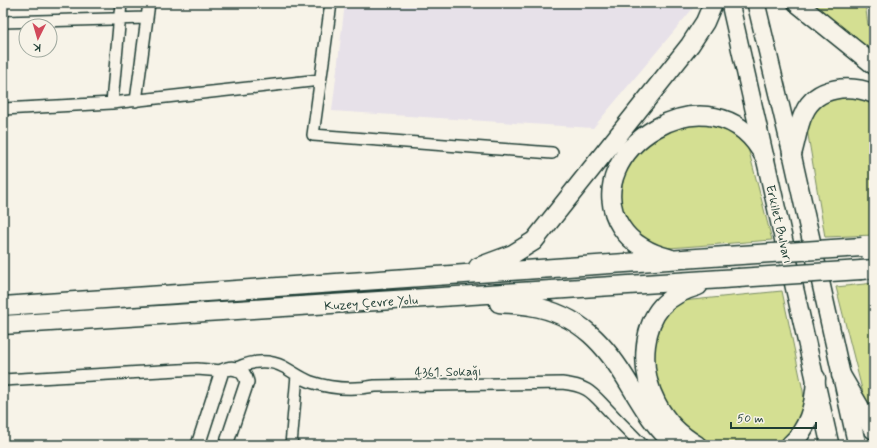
<svg xmlns="http://www.w3.org/2000/svg" width="877" height="448" font-family="Mynerve,sans-serif">
	<style>
		.built { fill: #e7e1e9 }
		.green { fill: #d4df92; stroke: #7a8e63 }
		.lines { fill: none; stroke-linecap: round; stroke-linejoin: round }
		.minor-casing { stroke: #1f3d34; stroke-width: 14 }
		.tertiary-casing { stroke: #1f3d34; stroke-width: 16 }
		.primary-casing { stroke: #1f3d34; stroke-width: 20 }
		.trunk-casing { stroke: #1f3d34; stroke-width: 21 }
		.minor { stroke: #f7f3e8; stroke-width: 11 }
		.tertiary { stroke: #f7f3e8; stroke-width: 13 }
		.primary { stroke: #f7f3e8; stroke-width: 17 }
		.trunk { stroke: #f7f3e8; stroke-width: 18 }
		.trunk-bridge-casing { stroke: #1f3d34; stroke-width: 21; stroke-linecap: butt }
		.trunk-bridge { stroke: #f7f3e8; stroke-width: 18 }
		.labels { text-anchor: middle; stroke-width: 3.5; stroke-linejoin: round; paint-order: stroke }
		.street-label { font-size: 13px; fill: #1f3d34; stroke: #f7f3e8 }
	</style>
	<rect width="100%" height="100%" fill="#f7f3e8"/>
	<filter id="ink" filterUnits="userSpaceOnUse"><feTurbulence type="fractalNoise" baseFrequency=".025" numOctaves="2"/><feDisplacementMap in="SourceGraphic" scale="8" xChannelSelector="R" yChannelSelector="G"/><feConvolveMatrix kernelMatrix="1 2 1 2 8 2 1 2 1" color-interpolation-filters="sRGB"/></filter>
	<g filter="url(#ink)">
		<path class="built" d="M345,3H695L694,7L593,128L332,111Z"/>
		<path class="green" d="M806,3H865L868,25H874V55Z
			M837,94L874,99V235L825,237L807,129C811,109 821,103 837,94Z
			M702,121L733,131L748,148L772,240L669,248H661L632,232L618,204L627,164L658,135Z
			M874,283V419L866,405L836,287Z
			M782,291L803,391L804,401L802,419L783,445H708L693,437L659,396L651,349L662,316L682,301Z"/>
		<g class="lines">
			<g class="minor-casing">
				<path id="minor" d="M331,3L313,135L552,153
					M3,22L147,18
					M136,101L149,3
					M112,103L121,3
					M3,109L112,103L320,80
					M237,368C252,361 268,359 284,367C293,372 301,378 311,382C332,389 353,390 375,386L562,383C591,386 593,395 611,413C621,424 632,434 642,445
					M3,380L197,369L222,371
					M291,445L297,375"/>
			</g>
			<g class="tertiary-casing">
				<path id="tertiary" d="M198,445L222,371C233,365 244,369 247,382L226,445"/>
			</g>
			<g class="primary-casing">
				<path id="primary" d="M730,3L830,445
					M756,3L792,154L857,445"/>
			</g>
			<g class="trunk-casing">
				<path id="trunk" d="M797,3L874,65
					M792,154C796,142 798,124 804,113C816,86 850,84 874,94
					M669,258C650,254 631,243 621,227C573,153 715,60 765,158
					M478,267L513,254L534,241L690,45L705,22L713,3
					M861,270L874,269
					M499,303C509,304 520,304 530,306C580,314 607,346 631,387C644,409 656,429 676,445
					M3,306L726,256
					M3,325L738,278
					M841,375L872,428L874,430
					M697,445C662,425 641,386 646,345C650,312 666,295 698,286
					M790,445C809,429 815,403 816,378"/>
			</g>
			<use href="#minor" class="minor"/>
			<use href="#tertiary" class="tertiary"/>
			<use href="#primary" class="primary"/>
			<use href="#trunk" class="trunk"/>
			<g class="trunk-bridge-casing">
				<path id="trunk-bridge" d="M726,256L862,247
					M738,278L861,270"/>
			</g>
			<use href="#trunk-bridge" class="trunk-bridge"/>
		</g>
	</g>
	<g class="labels">
		<g class="street-label">
			<text transform="translate(780 224) rotate(77)" y="5">Erkilet Bulvarı</text>
			<text transform="translate(371 302) rotate(-4)" y="5">Kuzey Çevre Yolu</text>
			<text transform="translate(448 371) rotate(-1)" y="5">4361. Sokağı</text>
		</g>
	</g>
	<rect width="877" height="448" fill="none" stroke="#f7f3e8" stroke-width="16"/>
	<rect x="8" y="8" width="861" height="432" fill="none" stroke="#1f3d34" stroke-width="1.5" filter="url(#ink)"/>
	<g transform="translate(38 38) rotate(185)"><circle r="19" fill="#f7f3e8" stroke="#a1aaa0"/>
	<path d="M0-3L7 15L0 10L-7 15Z" fill="#d1495b"/>
	<text y="-6" font-size="11" font-weight="bold" text-anchor="middle" fill="#1f3d34">K</text>
	</g>
	<path d="M731 422v6h85v-6" fill="none" stroke="#1f3d34" stroke-width="2"/>
	<text x="737" y="422" font-size="12" fill="#1f3d34" stroke="#f7f3e8" stroke-width="3" paint-order="stroke">50 m</text>
</svg>
